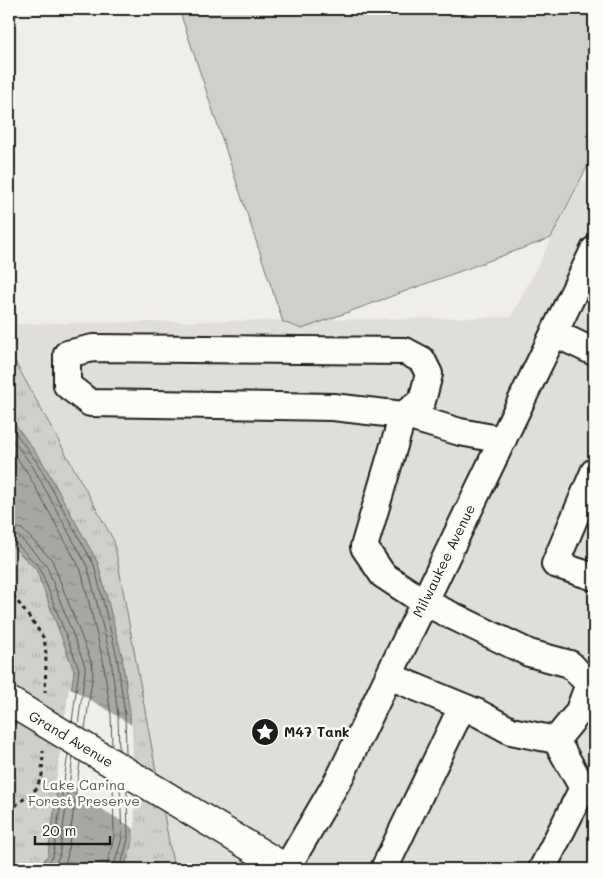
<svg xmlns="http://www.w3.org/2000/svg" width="603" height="878" font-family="Mali,sans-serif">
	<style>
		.built { fill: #e0deda }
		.grass { fill: #d0cfcc; stroke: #767674 }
		.park { fill: url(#park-tufts); stroke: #767674 }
		.water { fill: url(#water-ripples); stroke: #706f6d }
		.pier { fill: #f0eeea }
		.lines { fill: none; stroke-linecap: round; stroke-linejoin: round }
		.shore { stroke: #545452; stroke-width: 1 }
		.minor-casing { stroke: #1c1c1c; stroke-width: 30 }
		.major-casing { stroke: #1c1c1c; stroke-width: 31 }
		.path { stroke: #1c1c1c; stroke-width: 3; stroke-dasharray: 4 4; stroke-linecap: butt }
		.minor { stroke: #fdfcf7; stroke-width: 26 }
		.major { stroke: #fdfcf7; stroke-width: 28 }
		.major-bridge-casing { stroke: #1c1c1c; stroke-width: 31; stroke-linecap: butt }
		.major-bridge { stroke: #fdfcf7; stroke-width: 28 }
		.labels { text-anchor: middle; stroke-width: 5; stroke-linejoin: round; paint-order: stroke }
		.street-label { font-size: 14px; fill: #1c1c1c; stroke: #fdfcf7 }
		.poi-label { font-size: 14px; font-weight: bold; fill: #1c1c1c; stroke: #fdfcf7; text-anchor: start }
		.park-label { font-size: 14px; fill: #5b5b5a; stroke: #fdfcf7 }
	</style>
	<defs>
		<pattern id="park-tufts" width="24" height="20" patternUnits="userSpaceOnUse" patternTransform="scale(1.25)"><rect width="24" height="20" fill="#d0cfcc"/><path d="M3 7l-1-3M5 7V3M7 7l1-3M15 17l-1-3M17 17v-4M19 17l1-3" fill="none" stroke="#b2b1af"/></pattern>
		<pattern id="water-ripples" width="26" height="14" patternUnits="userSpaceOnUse" patternTransform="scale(1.25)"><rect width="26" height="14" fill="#a8a7a3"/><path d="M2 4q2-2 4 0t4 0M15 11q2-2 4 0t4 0" fill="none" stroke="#888784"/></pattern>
	</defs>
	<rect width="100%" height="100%" fill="#f0eeea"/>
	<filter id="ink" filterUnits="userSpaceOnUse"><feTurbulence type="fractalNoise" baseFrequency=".02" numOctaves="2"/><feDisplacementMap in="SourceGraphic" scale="10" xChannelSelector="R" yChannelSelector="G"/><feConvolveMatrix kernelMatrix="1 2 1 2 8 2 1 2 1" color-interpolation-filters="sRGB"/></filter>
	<g filter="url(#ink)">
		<path class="built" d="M582,180H594V869H174L114,541L9,351V324L511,317Z"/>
		<path class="grass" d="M179,9H594V153L551,238L302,329L283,322Z"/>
		<path class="park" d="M9,351L114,541L174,869H9Z"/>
		<path class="water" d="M9,416L42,461L98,563L122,656L130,715L133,840L124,869H38L48,855L74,671L36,569L9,543Z"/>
		<path class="pier" d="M69,687L132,725L135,829L56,782Z"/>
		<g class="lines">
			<path class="shore" d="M9,424L38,464L94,565L117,657L125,715L126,754
				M9,435L33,467L88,568L111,659L118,716L119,750
				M9,447L27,472L81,570L103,660L111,716L112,746
				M9,526L22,529L52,560L92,664L93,673L85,729
				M9,533L18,536L46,564L85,666V672L78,725
				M9,540L14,541L40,568L79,669L72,722
				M44,869L53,856L68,754
				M52,869L59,857L73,757
				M61,869L67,859L80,762
				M106,869L114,837L113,781
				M113,869L122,838L120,786
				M120,869L128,839L127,790"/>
			<g class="minor-casing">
				<path id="minor" d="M554,333L594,352
					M594,472L555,564L594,577
					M389,676L476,712L511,731L556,740L578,713L589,684L570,664L529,653L424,602L383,575L364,547L403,415L422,401L429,374L422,360L405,351L93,348L67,354V385L90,403L333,407L403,415L460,432L503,440
					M556,740L583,788
					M286,869L341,775L594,250
					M384,869L462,707
					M542,869L583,788L594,789"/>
			</g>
			<g class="major-casing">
				<path id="major" d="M244,843L287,869"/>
			</g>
			<path class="path" d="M9,589C19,605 34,622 43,637C48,647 45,680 45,692
				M9,811L36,789L42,775L43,751"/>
			<use href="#minor" class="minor"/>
			<use href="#major" class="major"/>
			<g class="major-bridge-casing">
				<path id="major-bridge" d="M9,701L244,843"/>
			</g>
			<use href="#major-bridge" class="major-bridge"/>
		</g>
	</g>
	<defs>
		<g id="sight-disc" transform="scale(1.4375)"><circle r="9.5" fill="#1c1c1c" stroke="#fdfcf7"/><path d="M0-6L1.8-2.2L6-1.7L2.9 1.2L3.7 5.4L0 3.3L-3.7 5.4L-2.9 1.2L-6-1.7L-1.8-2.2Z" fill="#fff"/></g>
	</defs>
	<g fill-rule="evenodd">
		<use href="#sight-disc" x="265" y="732"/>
	</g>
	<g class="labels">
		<g class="street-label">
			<text transform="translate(444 561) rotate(-64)" y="5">Milwaukee Avenue</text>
			<text transform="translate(71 739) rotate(31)" y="5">Grand Avenue</text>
		</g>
		<g class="poi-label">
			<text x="284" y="737">M47 Tank</text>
		</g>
		<g class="park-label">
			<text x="84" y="790">Lake Carina<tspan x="84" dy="16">Forest Preserve</tspan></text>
		</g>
	</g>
	<rect width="603" height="878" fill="none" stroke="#fdfcf7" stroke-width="30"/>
	<rect x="15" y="15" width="573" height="848" fill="none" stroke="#1c1c1c" stroke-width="2" filter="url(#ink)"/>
	<path d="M35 836v8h75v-8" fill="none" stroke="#1c1c1c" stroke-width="2.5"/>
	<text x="42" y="836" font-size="15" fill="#1c1c1c" stroke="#fdfcf7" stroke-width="4" paint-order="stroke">20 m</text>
</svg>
